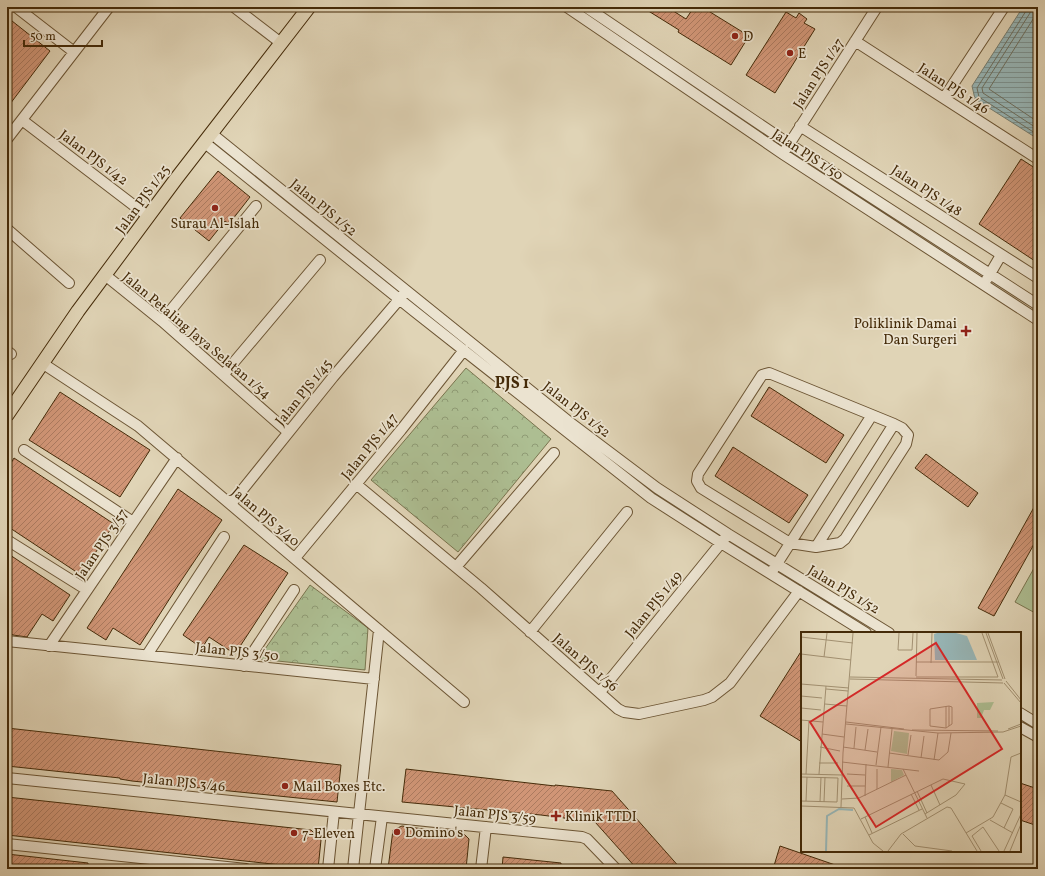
<svg xmlns="http://www.w3.org/2000/svg" width="1045" height="876" font-family="Vollkorn,serif">
	<style>
		.grass { fill: #adbe92; stroke: #79744e }
		.forest { fill: url(#forest-crowns); stroke: #79744e }
		.water { fill: url(#water-rules); stroke: #767e71 }
		.lines { fill: none; stroke-linecap: round; stroke-linejoin: round }
		.shore { stroke: #6e7060; stroke-width: 1 }
		.building { fill: url(#building-hatch); stroke: #452b09 }
		.minor-casing { stroke: #6c5534; stroke-width: 12 }
		.major-casing { stroke: #452b09; stroke-width: 15 }
		.minor { stroke: #ebe3d0; stroke-width: 10 }
		.major { stroke: #e0d4b6; stroke-width: 13 }
		.poi-dot { fill: #8f2418; stroke: #ebe3d0; stroke-width: 1.5 }
		.labels { text-anchor: middle; stroke-width: 3.5; stroke-linejoin: round; paint-order: stroke }
		.poi-label { font-size: 14px; fill: #452b09; stroke: #ebe3d0; text-anchor: start }
		.street-label { font-size: 14px; fill: #452b09; stroke: #ebe3d0 }
		.quarter-label { font-size: 16px; font-weight: bold; fill: #452b09; stroke: #ebe3d0 }
		.inset-river { fill: none; stroke: #97b6b7; stroke-width: 2 }
		.inset-road { fill: none; stroke: #a29071; stroke-width: 1 }
		.view { fill: #d62828; fill-opacity: 0.15; stroke: #d62828; stroke-width: 2 }
		.inset-edge { fill: none; stroke: #452b09; stroke-width: 2 }
	</style>
	<defs>
		<pattern id="forest-crowns" width="20" height="18" patternUnits="userSpaceOnUse"><rect width="20" height="18" fill="#adbe92"/><path d="M2 6a3 3 0 1 1 6 0M12 15a3 3 0 1 1 6 0" fill="none" stroke="#8f9b75"/></pattern>
		<pattern id="water-rules" width="6" height="5" patternUnits="userSpaceOnUse"><rect width="6" height="5" fill="#97b6b7"/><path d="M0 2.5h6" fill="none" stroke="#7d9493"/></pattern>
		<pattern id="building-hatch" width="6" height="6" patternUnits="userSpaceOnUse"><rect width="6" height="6" fill="#d09576"/><path d="M-1 1l2-2M0 6l6-6M5 7l2-2" fill="none" stroke="#ab7a5f"/></pattern>
	</defs>
	<rect width="100%" height="100%" fill="#e0d4b6"/>
	<filter id="stains"><feTurbulence type="fractalNoise" baseFrequency=".005" numOctaves="4"/><feColorMatrix values="0 0 0 0 .2 0 0 0 0 .09 0 0 0 0 .02 0 0 0 .5 -.17"/></filter>
	<radialGradient id="worn" r=".72"><stop offset=".6" stop-color="#630" stop-opacity="0"/><stop offset="1" stop-color="#630" stop-opacity=".3"/></radialGradient>
	<path class="grass" d="M1038,561V613L1037,614L1015,602Z"/>
	<path class="forest" d="M466,368L551,439L458,552L371,480Z
		M310,585L368,628L365,670L258,659Z"/>
	<path class="water" d="M1023,7H1038V139L975,99L972,86Z"/>
	<g class="lines">
		<path class="shore" d="M1026,7V11L977,88L979,97L1038,135
			M1031,7L1030,13L982,88L983,93L1038,129
			M1038,7L1035,16L989,89L1038,122"/>
	</g>
	<path class="building" d="M642,7H667L686,19L694,7H702L749,36L731,65L678,32L679,30Z
		M786,12L796,18L799,13L807,19L804,23L815,29L775,93L746,75Z
		M7,17L50,51L7,108Z
		M1021,159L1038,170V263L979,224Z
		M218,171L250,197L229,224L225,221L209,241L180,218Z
		M769,387L844,435L826,463L751,416Z
		M60,392L150,450L120,497L29,440Z
		M733,447L808,495L789,523L715,476Z
		M926,454L978,493L968,507L915,468Z
		M14,458L114,524L81,575L7,526V469Z
		M178,489L222,520L181,581L140,645L113,628L106,640L87,628Z
		M1038,500V537L994,616L978,608Z
		M244,545L288,573L235,654L209,637L202,648L183,635Z
		M7,553L70,595L53,621L42,614L27,637L13,635L7,631Z
		M802,650V742L760,716Z
		M7,728L341,765L337,802L132,781L120,779V778L7,766Z
		M406,769L555,786V785L612,791L681,869H637L595,822L541,815L402,802Z
		M1020,783L1038,789V826L1020,820Z
		M7,797L311,830L321,840L318,869L7,835Z
		M402,826L437,831V829L462,832L469,839L466,869H388L393,830Z
		M780,846L844,868V869H773Z
		M7,854L88,863V869H7Z
		M503,857L561,863V869H502Z"/>
	<g class="lines">
		<g class="minor-casing">
			<path id="minor" d="M16,7L74,52
				M234,7L281,43
				M567,7L783,154L1038,320
				M586,7L789,144L1038,305
				M855,41L1038,159
				M944,98L1004,7
				M22,120L149,217
				M800,126L1038,278
				M212,134L568,421L657,488L728,534L889,633
				M7,139L109,7
				M205,143L414,311L651,498L721,543L866,633
				M786,149L877,7
				M7,229L69,283
				M105,275L162,321L288,432
				M987,279L1001,255
				M162,321L256,206
				M7,351L11,354
				M42,363L138,426L464,702
				M224,374L320,260
				M24,450L133,522
				M356,484L481,588L618,709L624,712L639,714L704,700L712,697L730,683L799,591
				M231,504L333,377L403,295
				M7,540L87,590
				M816,547L894,424L769,373L762,375L698,474L697,481L701,488L790,543L816,547L840,543L845,539L906,444L908,435L902,428L894,424
				M295,558L401,430L464,350
				M456,567L554,453
				M773,570L872,415
				M530,632L627,512
				M7,641L374,679
				M49,646L177,458
				M147,655L224,537
				M244,666L294,590
				M600,692L725,538
				M1020,713L1038,724
				M1020,727L1038,737
				M7,778L582,837L587,839L616,869
				M7,844L246,869
				M328,869L334,812
				M353,869L379,630
				M375,869L382,817
				M481,869L486,827"/>
		</g>
		<g class="major-casing">
			<path id="major" d="M7,415L78,311L176,179L309,7"/>
		</g>
		<use href="#minor" class="minor"/>
		<use href="#major" class="major"/>
	</g>
	<g class="poi-dot">
		<circle cx="735" cy="36" r="4"/>
		<circle cx="790" cy="53" r="4"/>
		<circle cx="215" cy="208" r="4"/>
		<path d="M964 325h4v4h4v4h-4v4h-4v-4h-4v-4h4z"/>
		<circle cx="285" cy="786" r="4"/>
		<path d="M554 810h4v4h4v4h-4v4h-4v-4h-4v-4h4z"/>
		<circle cx="397" cy="832" r="4"/>
		<circle cx="294" cy="833" r="4"/>
	</g>
	<g class="labels">
		<g class="poi-label">
			<text x="743" y="41">D</text>
			<text x="798" y="58">E</text>
			<text x="215" y="228" text-anchor="middle">Surau Al-Islah</text>
			<text x="957" y="328" text-anchor="end">Poliklinik Damai<tspan x="957" dy="16">Dan Surgeri</tspan></text>
			<text x="293" y="791">Mail Boxes Etc.</text>
			<text x="565" y="821">Klinik TTDI</text>
			<text x="405" y="837">Domino's</text>
			<text x="302" y="838">7-Eleven</text>
		</g>
		<g class="street-label">
			<text transform="translate(818 73) rotate(-57)" y="5">Jalan PJS 1/27</text>
			<text transform="translate(954 88) rotate(33)" y="5">Jalan PJS 1/46</text>
			<text transform="translate(808 154) rotate(33)" y="5">Jalan PJS 1/50</text>
			<text transform="translate(94 157) rotate(37)" y="5">Jalan PJS 1/42</text>
			<text transform="translate(927 190) rotate(33)" y="5">Jalan PJS 1/48</text>
			<text transform="translate(142 199) rotate(-54)" y="5">Jalan PJS 1/25</text>
			<text transform="translate(324 207) rotate(39)" y="5">Jalan PJS 1/52</text>
			<text transform="translate(197 335) rotate(40)" y="5">Jalan Petaling Jaya Selatan 1/54</text>
			<text transform="translate(303 392) rotate(-51)" y="5">Jalan PJS 1/45</text>
			<text transform="translate(577 409) rotate(38)" y="5">Jalan PJS 1/52</text>
			<text transform="translate(369 446) rotate(-51)" y="5">Jalan PJS 1/47</text>
			<text transform="translate(266 516) rotate(40)" y="5">Jalan PJS 3/40</text>
			<text transform="translate(101 544) rotate(-56)" y="5">Jalan PJS 3/57</text>
			<text transform="translate(844 589) rotate(31)" y="5">Jalan PJS 1/52</text>
			<text transform="translate(653 604) rotate(-51)" y="5">Jalan PJS 1/49</text>
			<text transform="translate(237 651) rotate(6)" y="5">Jalan PJS 3/50</text>
			<text transform="translate(586 662) rotate(41)" y="5">Jalan PJS 1/56</text>
			<text transform="translate(184 782) rotate(6)" y="5">Jalan PJS 3/46</text>
			<text transform="translate(495 814) rotate(6)" y="5">Jalan PJS 3/59</text>
		</g>
		<g class="quarter-label">
			<text x="512" y="388">PJS 1</text>
		</g>
	</g>
	<g transform="translate(801 632)">
		<rect width="220" height="220" fill="#e0d4b6"/>
		<path d="M193,70L189,78H183L180,86H176V71Z" fill="#adbe92"/>
		<path d="M93,99L108,101L106,122L90,119ZM90,137L101,138L103,143L90,150Z" fill="#adbe92"/>
		<path d="M136,1H155L166,4L176,28H134L133,2Z" fill="#97b6b7"/>
		<path class="inset-river" d="M25,219L26,184L38,177L52,178"/>
		<path class="inset-road" d="M98,1L97,18H111L112,1M185,1L202,47M187,1L204,47M0,5L52,11M0,22L50,28M23,25L26,1M115,30H198M130,31L131,1M115,44L116,1M49,45L201,48M115,45H197L181,1M49,47L202,51M205,49L220,68M203,51L220,71M0,52L48,56M25,57L47,59M0,64L21,66M24,72L46,74M0,76L20,78M0,88L22,90M45,90L103,97M45,92L137,101L202,100L220,94M148,94V74L129,77V94L145,96L151,92V75L148,74M145,96V74M207,97L220,92M111,98L197,99M21,102L43,105M19,115L39,119M42,115L76,120M53,116L55,95M64,118L67,97M88,121L138,128L147,120L150,101M107,123L110,103M120,126L123,104M133,128L137,101M41,130L118,139M18,131H37M75,133L80,95M87,135L91,97M102,137L126,186M0,142L41,143M5,142L8,89M18,142L25,54M46,142L64,143M0,145L37,146M130,153L139,173M46,154H64M76,157V137M116,159L126,181M110,162L118,178M204,163L220,170M64,164L65,132M41,167L58,166L105,143M0,169L36,170L37,146M5,169L6,145M19,170L20,145M23,170L24,145M200,171L212,177L203,196M0,174L53,176L72,211L82,219M40,175L42,121L52,1M64,185L71,201M60,187L142,147L164,152L155,163L124,182M189,188L212,201M182,195L198,219M165,201L192,185L204,163L210,125L220,121M102,202L114,214L151,219M68,203L121,177M87,219L100,202L146,175L150,176L176,219M180,219L171,204L182,195M203,219L220,182M209,219L220,192"/>
		<path class="view" d="M135,11L201,117L75,195L9,90Z"/>
		<rect width="220" height="220" class="inset-edge"/>
	</g>
	<rect width="1045" height="876" fill="none" stroke="#e0d4b6" stroke-width="24"/>
	<rect x="8" y="8" width="1029" height="860" fill="none" stroke="#452b09" stroke-width="2"/>
	<rect x="12" y="12" width="1021" height="852" fill="none" stroke="#452b09"/>
	<path d="M24 40v6h78v-6" fill="none" stroke="#452b09" stroke-width="2"/>
	<text x="30" y="40" font-size="12" fill="#452b09" stroke="#ebe3d0" stroke-width="3" paint-order="stroke">50 m</text>
	<rect width="100%" height="100%" filter="url(#stains)"/>
	<rect width="100%" height="100%" fill="url(#worn)"/>
</svg>
